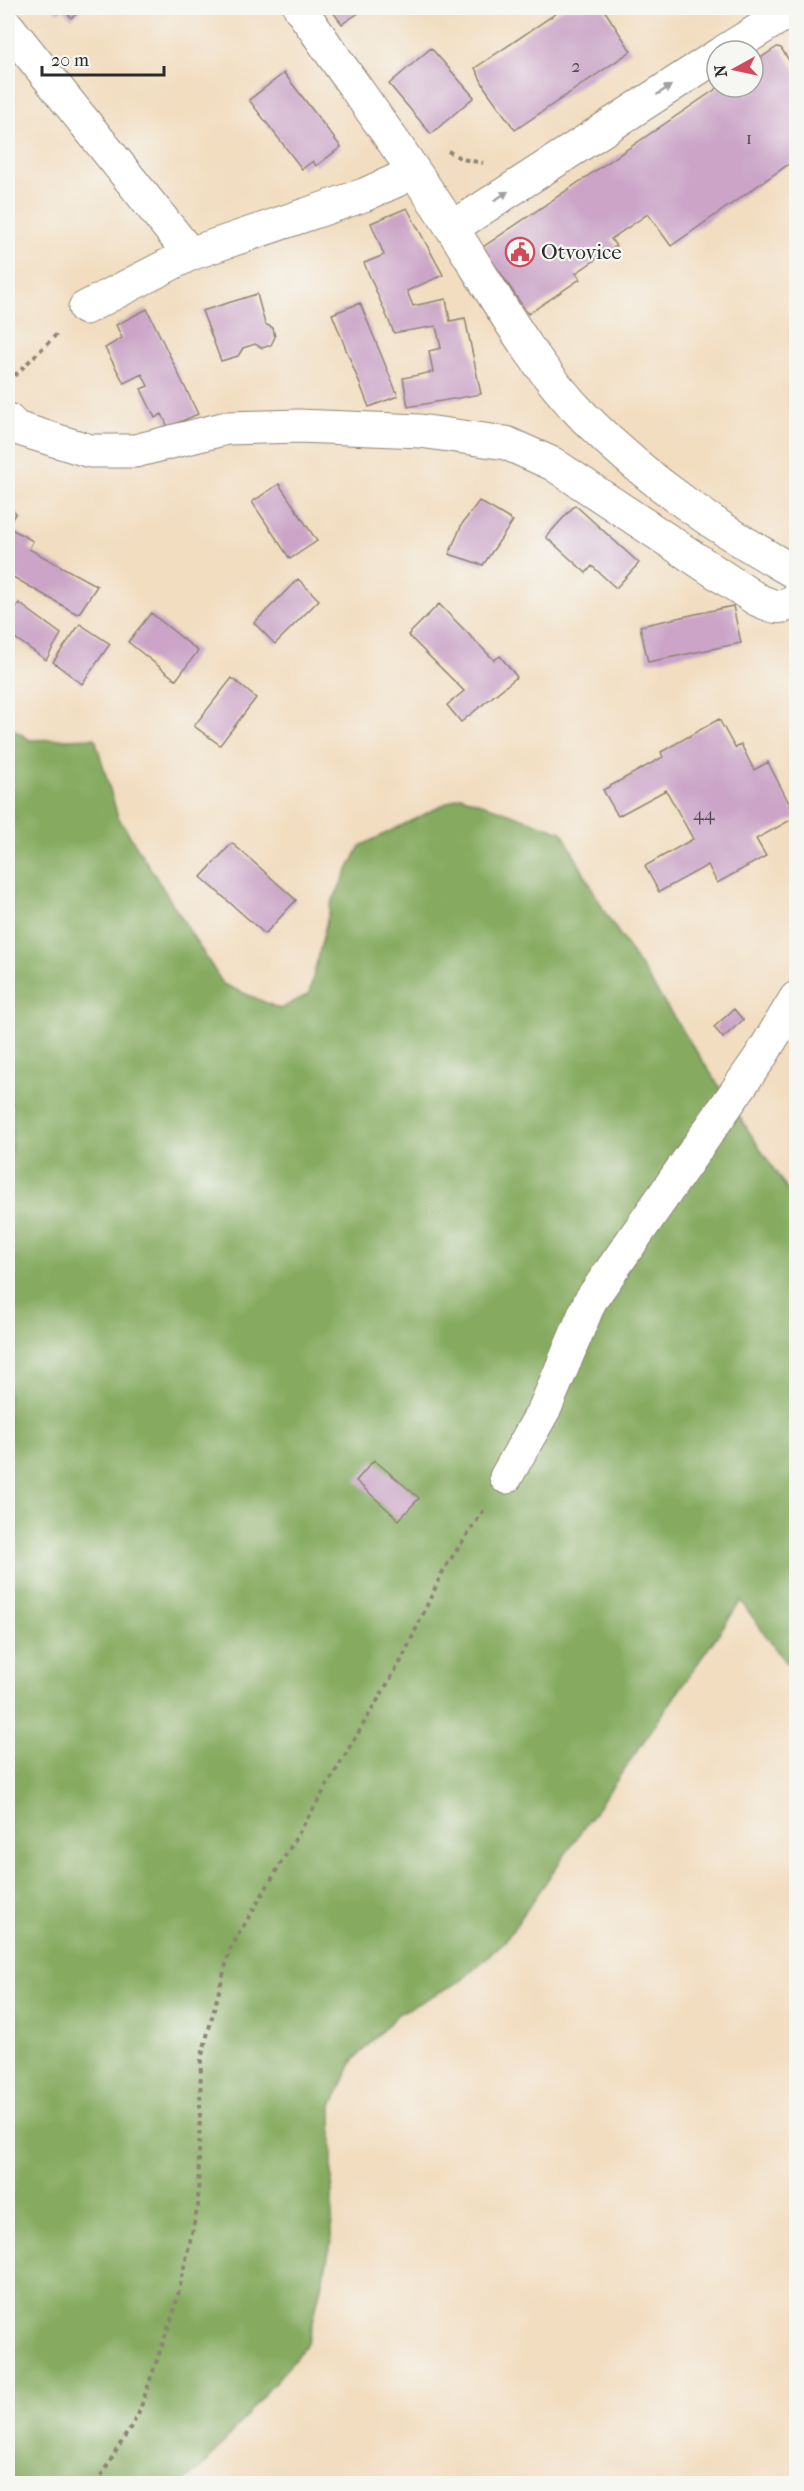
<svg xmlns="http://www.w3.org/2000/svg" width="804" height="2491" font-family="'IM FELL French Canon',serif">
	<style>
		.forest { fill: #86ab60; stroke: #586b46; stroke-width: 1.5 }
		.building { fill: #cba4c7 }
		.lines { fill: none; stroke-linecap: round; stroke-linejoin: round }
		.street-casing { stroke: #8e8476; stroke-width: 35 }
		.secondary-casing { stroke: #8e8476; stroke-width: 35 }
		.path { stroke: #8e8476; stroke-width: 4; stroke-dasharray: 4.5 4.5; stroke-linecap: butt }
		.street { stroke: #fff; stroke-width: 33 }
		.secondary { stroke: #fff; stroke-width: 33 }
		.oneway { fill: #a0a0a0 }
		.labels { text-anchor: middle; stroke-width: 4.5; stroke-linejoin: round; paint-order: stroke }
		.number-label { font-size: 18px; fill: #534952 }
		.poi-label { font-size: 21px; fill: #2b2b2b; stroke: #f6f6f2; text-anchor: start }
	</style>
	<rect width="100%" height="100%" fill="#f6f6f2"/>
	<filter id="ink" filterUnits="userSpaceOnUse"><feTurbulence type="fractalNoise" baseFrequency=".0167" numOctaves="2"/><feDisplacementMap in="SourceGraphic" scale="12" xChannelSelector="R" yChannelSelector="G"/><feConvolveMatrix kernelMatrix="1 2 1 2 8 2 1 2 1" color-interpolation-filters="sRGB"/></filter>
	<filter id="wash" filterUnits="userSpaceOnUse"><feTurbulence type="fractalNoise" baseFrequency=".008" numOctaves="4" result="noise"/><feDisplacementMap in="SourceGraphic" scale="24" xChannelSelector="R" yChannelSelector="G"/><feGaussianBlur stdDeviation="1.35" result="paint"/><feColorMatrix in="noise" values="0 0 0 0 0 0 0 0 0 0 0 0 0 0 0 0 0 1.4 0 .05"/><feComposite in="paint" operator="in"/></filter>
	<g filter="url(#wash)">
		<rect width="100%" height="100%" fill="#f2ddc0"/>
		<path class="forest" d="M8,726L30,740L95,738L118,817L223,984L280,1009L309,994L331,904L360,846L461,796L562,832L606,914L796,1203V1671L785,1662L741,1601L505,1941L461,1981L398,2014L353,2061L332,2106V2239L308,2343L208,2461L182,2483H8V1206L13,1108L8,1099Z"/>
		<g id="blocks">
			<path class="building" d="M53,8H85L71,18L63,8L58,13Z
				M330,8H366L342,24Z
				M564,8H603L631,51L515,130L485,88L475,68Z
				M777,47L781,48L796,71V159L671,246L648,214L611,239L616,246L576,273L580,279L528,314L483,247L719,87H753V63Z
				M431,48L474,97L431,134L389,84Z
				M284,73L341,147L316,166L313,161L302,169L249,100Z
				M407,208L443,275L407,291L413,306L446,299L450,321L465,318L481,394L408,407L403,378L433,372L429,351L441,348L436,326L394,333L364,263L384,255L371,223Z
				M257,294L265,324L273,328L275,337L271,345L262,348L255,344L243,348L238,356L221,361L202,311Z
				M360,303L398,396L369,407L332,314Z
				M147,309L198,414L168,427L162,414L155,418L141,389L148,386L142,374L124,383L105,348L122,338L116,325Z
				M279,484L317,541L290,559L252,502Z
				M479,501L513,521L483,565L449,554L462,524Z
				M575,505L639,563L616,588L592,566L586,573L546,537Z
				M8,507L16,513L8,525Z
				M8,527L33,541L29,549L97,586L80,612L77,614L8,574Z
				M298,579L319,600L275,644L254,623Z
				M19,603L61,634L46,660L8,633V619Z
				M439,604L494,660L500,656L517,677L461,722L447,705L464,691L408,635Z
				M733,606L741,643L648,662L640,626Z
				M151,613L198,651L176,680L128,642Z
				M80,624L110,644L82,684L53,662Z
				M232,678L256,698L220,745L194,726Z
				M719,719L735,748L741,744L754,770L768,762L796,817L756,839L766,856L717,883L708,865L659,892L645,866L693,839L666,790L618,816L603,790L663,757L661,752Z
				M232,843L296,900L265,934L201,877Z
				M734,1009L743,1020L723,1038L714,1027Z
				M374,1460L419,1498L399,1520L356,1481Z"/>
		</g>
	</g>
	<g filter="url(#ink)">
		<use href="#blocks" fill-opacity="0" stroke="#8e8476" stroke-width="1.5"/>
		<g class="lines">
			<g class="street-casing">
				<path id="street" d="M8,27L190,254
					M85,308L190,254L364,195L413,173
					M8,420L16,428L90,451H135L227,428L299,426L420,431L506,443L553,464L756,599C771,606 782,612 796,599
					M506,1477L545,1408L590,1301L761,1056L796,998"/>
			</g>
			<g class="secondary-casing">
				<path id="secondary" d="M300,8C350,81 404,154 452,228C494,294 530,362 585,418C649,482 718,529 796,573
					M725,51L794,8
					M452,228L717,56"/>
			</g>
			<path class="path" d="M448,151L462,159L483,163
				M8,382L58,333
				M96,2484L138,2415L175,2308L198,2206L201,2059L230,1949L402,1659L444,1569L486,1507"/>
			<use href="#street" class="street"/>
			<use href="#secondary" class="secondary"/>
		</g>
		<defs><path id="oneway-solid" d="M-6-.8H1V-3.2L6.5 0L1 3.2V.8H-6Z" transform="scale(1.5)"/></defs>
		<g class="oneway">
			<use href="#oneway-solid" transform="translate(664 90) rotate(-33)"/>
			<use href="#oneway-solid" transform="translate(501 196) rotate(-33)"/>
		</g>
	</g>
	<defs>
		<g id="civic-ring" transform="scale(1.5)"><circle r="9.5" fill="#f6f6f2" stroke="#d1495b" stroke-width="1.5"/><path d="M-.6-6.5H3V-4.5H.6V-3L4-1V1h2V6H-6V1h2V-1L-.6-3ZM-1.2 2.5V6h2.4V2.5Z" fill="#d1495b"/></g>
	</defs>
	<g fill-rule="evenodd">
		<use href="#civic-ring" x="520" y="252"/>
	</g>
	<g class="labels">
		<g class="number-label">
			<text x="576" y="72">2</text>
			<text x="749" y="144">1</text>
			<text x="704" y="820">44</text>
		</g>
		<g class="poi-label">
			<text x="541" y="259">Otvovice</text>
		</g>
	</g>
	<rect width="804" height="2491" fill="none" stroke="#f6f6f2" stroke-width="30"/>
	<g transform="translate(735 69) rotate(262)"><circle r="28" fill="#f6f6f2" stroke="#a5a5a2" stroke-width="1.5"/>
	<path d="M0-4.5L10 22L0 15L-10 22Z" fill="#d1495b"/>
	<text y="-9" font-size="16" font-weight="bold" text-anchor="middle" fill="#2b2b2b">N</text>
	</g>
	<path d="M42 66v9h122v-9" fill="none" stroke="#2b2b2b" stroke-width="3"/>
	<text x="51" y="66" font-size="18" fill="#2b2b2b" stroke="#f6f6f2" stroke-width="4.5" paint-order="stroke">20 m</text>
</svg>
